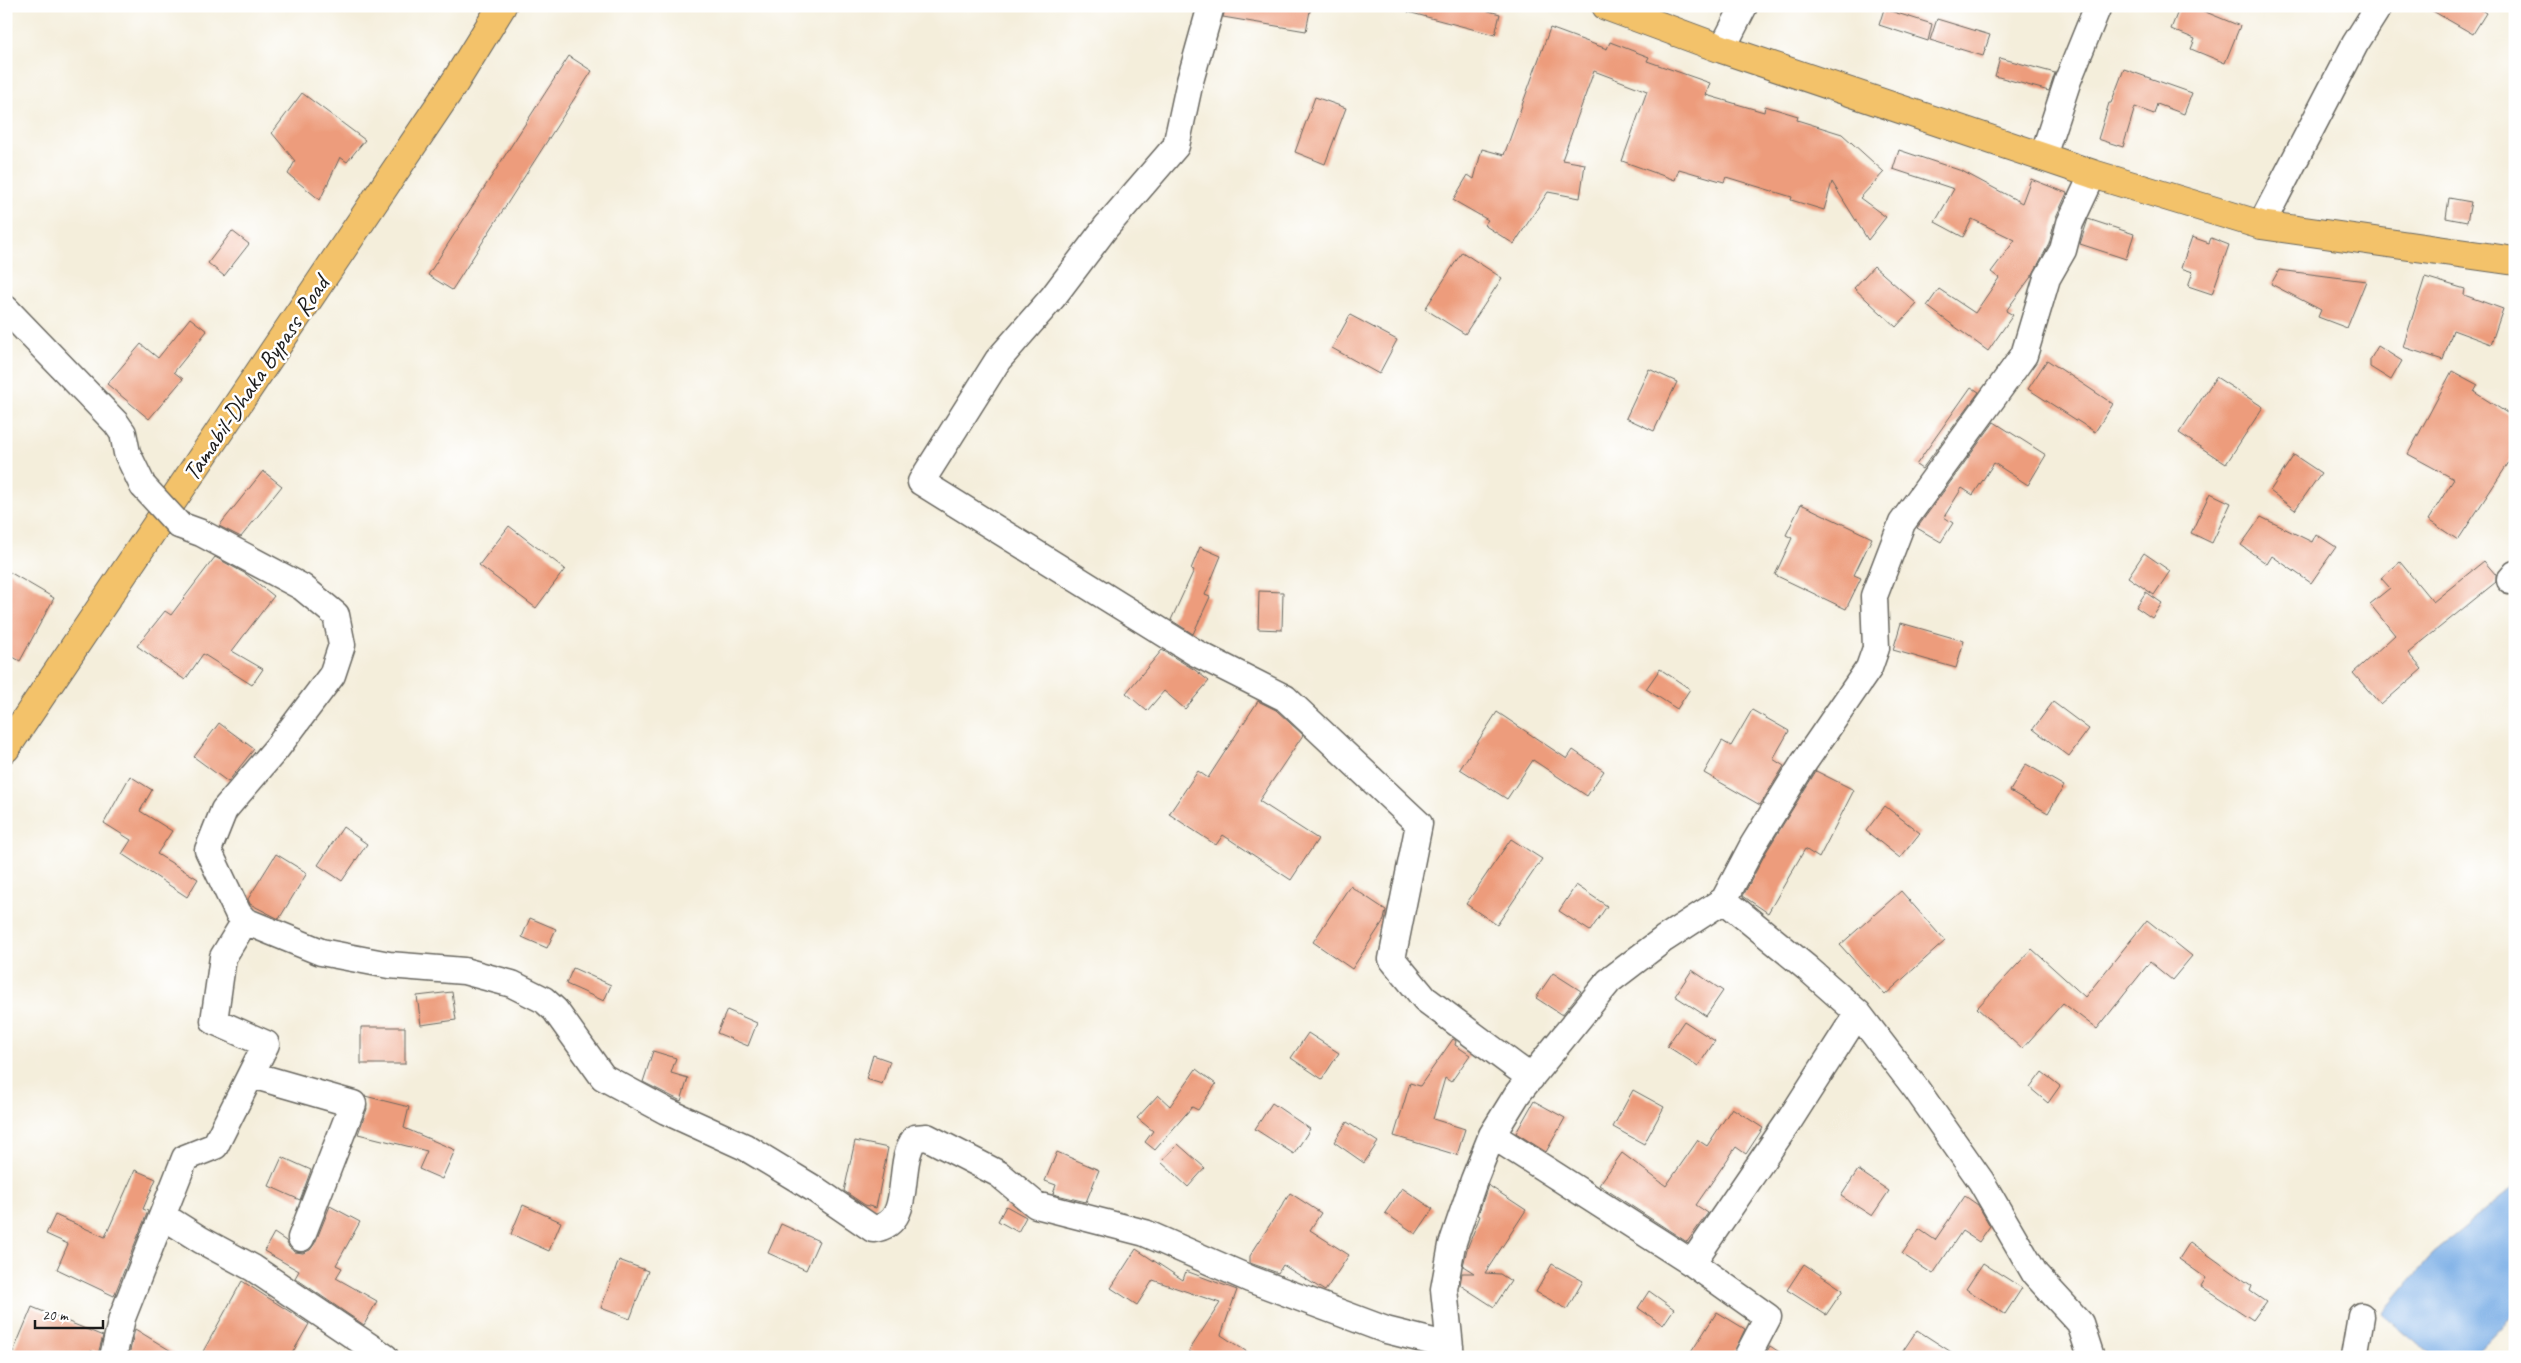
<svg xmlns="http://www.w3.org/2000/svg" width="2521" height="1363" font-family="Caveat,sans-serif">
	<style>
		.water { fill: #77ace5; stroke: #4a6480 }
		.building { fill: #ed9c7c }
		.lines { fill: none; stroke-linecap: round; stroke-linejoin: round }
		.minor-casing { stroke: #68665f; stroke-width: 29 }
		.highway-casing { stroke: #68665f; stroke-width: 30 }
		.minor { stroke: #fff; stroke-width: 26 }
		.highway { stroke: #f3c26a; stroke-width: 28 }
		.minor-bridge-casing { stroke: #68665f; stroke-width: 29; stroke-linecap: butt }
		.minor-bridge { stroke: #fff; stroke-width: 26 }
		.labels { text-anchor: middle; stroke-width: 5; stroke-linejoin: round; paint-order: stroke }
		.street-label { font-size: 25px; fill: #1c1c1c; stroke: #fff }
	</style>
	<rect width="100%" height="100%" fill="#fff"/>
	<filter id="ink" filterUnits="userSpaceOnUse"><feTurbulence type="fractalNoise" baseFrequency=".02" numOctaves="2"/><feDisplacementMap in="SourceGraphic" scale="10" xChannelSelector="R" yChannelSelector="G"/><feConvolveMatrix kernelMatrix="1 2 1 2 8 2 1 2 1" color-interpolation-filters="sRGB"/></filter>
	<filter id="wash" filterUnits="userSpaceOnUse"><feTurbulence type="fractalNoise" baseFrequency=".0096" numOctaves="4" result="noise"/><feDisplacementMap in="SourceGraphic" scale="20" xChannelSelector="R" yChannelSelector="G"/><feGaussianBlur stdDeviation="1.12" result="paint"/><feColorMatrix in="noise" values="0 0 0 0 0 0 0 0 0 0 0 0 0 0 0 0 0 1.4 0 .05"/><feComposite in="paint" operator="in"/></filter>
	<g filter="url(#wash)">
		<rect width="100%" height="100%" fill="#f4eedb"/>
		<path class="water" d="M2515,1186V1313L2472,1357H2433L2382,1314L2433,1253Z"/>
		<g id="blocks">
			<path class="building" d="M1226,6H1311L1306,31L1223,17Z
				M1409,6H1470L1500,14L1495,35L1408,12Z
				M2180,6H2191L2240,26L2225,63L2191,49L2195,39L2171,29Z
				M2424,6H2475L2486,13L2473,34Z
				M1884,9L1932,24L1928,41L1879,25Z
				M1937,19L1990,35L1983,56L1930,40Z
				M1550,28L1607,49L1610,42L1649,57L1647,61L1710,83L1706,95L1764,112L1765,106L1798,116L1797,120L1842,134L1884,172L1860,198L1886,217L1868,240L1832,182L1824,210L1791,200L1792,197L1726,177L1724,182L1679,169L1675,180L1622,161L1647,91L1594,71L1562,160L1585,164L1580,198L1548,192L1514,244L1484,225L1488,220L1453,200L1468,175L1474,179L1482,149L1504,155Z
				M569,56L592,71L452,290L428,275Z
				M2000,58L2055,73L2049,91L1995,76Z
				M2124,69L2192,93L2184,114L2157,104L2154,114L2135,107L2123,147L2098,139L2109,103H2111Z
				M302,93L365,140L347,162L340,157L320,200L288,174L295,161L272,133Z
				M1315,97L1346,108L1325,164L1295,152Z
				M1899,150L1962,171L2022,203L2031,179L2067,193L2056,217L2049,244L2033,274L2006,311L2013,315L1988,351L1927,306L1939,289L1975,313L1999,278L1991,272L2015,240L1972,219L1963,237L1935,222L1954,189L1893,169Z
				M2449,198L2471,202L2467,222L2446,218Z
				M2088,219L2134,234L2126,259L2080,244Z
				M232,231L249,244L224,276L208,263Z
				M2192,237L2209,243L2211,238L2229,245L2212,294L2188,286L2193,272L2181,268Z
				M1462,252L1502,278L1465,334L1425,309Z
				M1874,266L1917,304L1896,327L1854,288Z
				M2279,270L2366,281L2347,328L2318,317L2321,310L2271,284Z
				M2425,277L2465,289L2464,295L2503,309L2491,344L2453,330L2443,360L2403,347Z
				M1350,315L1397,340L1379,374L1332,348Z
				M190,318L207,331L174,372L183,379L149,419L107,384L141,344L158,358Z
				M2378,346L2402,361L2391,380L2370,367V360Z
				M2047,360L2113,404L2095,432L2028,389Z
				M1649,369L1677,382L1654,431L1626,418Z
				M2452,371L2478,385L2474,392L2515,418V453L2458,540L2428,520L2454,479L2408,454Z
				M2216,377L2263,407L2226,464L2179,433Z
				M1971,387L1979,392L1922,469L1916,465Z
				M1994,422L2046,455L2028,485L1994,463L1973,495L1962,488L1944,517L1953,523L1941,542L1917,528Z
				M2294,455L2321,473L2295,510L2270,491Z
				M263,471L282,486L241,537L219,526Z
				M2210,493L2231,503L2212,543L2191,533Z
				M1801,504L1872,538L1854,575L1861,578L1846,609L1775,575L1792,538L1786,535Z
				M2261,517L2312,542L2316,534L2336,547L2311,583L2272,556L2267,564L2241,545Z
				M509,526L565,569L536,608L479,565Z
				M1200,547L1221,556L1205,595L1210,597L1193,634L1171,620L1194,570L1191,569Z
				M2144,553L2170,571L2154,595L2128,577Z
				M215,557L246,574L274,596L232,651L263,669L252,685L203,654L185,680L137,646L165,611L171,615Z
				M2484,561L2496,575V582L2408,653L2422,669L2381,705L2353,673L2395,635L2370,604L2390,588L2381,578L2400,562L2433,602Z
				M6,570L54,598L20,661L6,653Z
				M1259,591L1283,592L1282,630L1258,629Z
				M2146,592L2162,603L2152,618L2136,607Z
				M1901,623L1964,641L1956,668L1893,650Z
				M1162,650L1195,670L1209,681L1185,709L1164,691L1147,711L1126,693Z
				M1660,669L1690,689L1677,709L1646,689Z
				M1258,701L1276,710L1303,735L1259,801L1318,839L1291,880L1223,835L1216,845L1169,814L1198,771L1208,778Z
				M2053,702L2089,729L2069,756L2033,729Z
				M1752,710L1789,731L1773,759L1784,766L1760,805L1704,773L1722,741L1731,746Z
				M1497,712L1567,759L1573,750L1604,771L1587,796L1533,760L1507,799L1460,769Z
				M219,723L254,749L228,782L194,757Z
				M2026,764L2064,786L2048,813L2010,791Z
				M1816,771L1854,790L1819,858L1805,849L1768,913L1743,896L1766,852Z
				M130,776L152,790L140,811L172,831L157,854L198,879L187,897L122,854L131,840L104,823Z
				M1885,806L1920,833L1900,858L1866,831Z
				M343,827L367,844L342,881L318,865Z
				M1511,839L1542,859L1497,925L1466,904Z
				M276,854L307,873L279,919L250,904L248,899Z
				M1576,885L1607,906L1590,931L1559,911Z
				M1350,886L1386,910L1384,920L1352,969L1313,942Z
				M1901,891L1945,941L1885,995L1840,945Z
				M530,918L556,929L547,948L522,937Z
				M2147,920L2192,956L2172,980L2150,962L2097,1029L2063,1003L2022,1049L1977,1008L2032,949L2085,997Z
				M573,968L611,985L604,1001L566,984Z
				M1692,970L1723,991L1706,1016L1675,996Z
				M1553,973L1581,991L1562,1015L1536,998Z
				M452,992L456,1020L421,1025L417,996Z
				M727,1010L757,1023L748,1046L717,1033Z
				M1684,1021L1715,1041L1698,1066L1667,1046Z
				M361,1027H405V1064H361Z
				M1308,1033L1339,1053L1322,1079L1291,1058Z
				M1453,1039L1456,1041L1455,1045L1470,1055L1451,1082L1445,1078L1433,1119L1465,1129L1457,1155L1394,1136L1410,1083L1420,1086Z
				M653,1051L676,1058L671,1073L688,1078L681,1101L643,1082Z
				M873,1055L890,1061L882,1084L866,1079Z
				M1196,1069L1216,1084L1198,1110L1192,1107L1155,1150L1145,1142L1153,1131L1137,1118L1158,1095L1170,1106Z
				M2042,1072L2060,1086L2048,1103L2030,1088Z
				M1633,1090L1664,1107L1644,1144L1613,1127Z
				M365,1096L409,1107L404,1128L455,1150L442,1179L419,1169L427,1151L358,1134L367,1109Z
				M1534,1101L1565,1118L1546,1152L1516,1133Z
				M1272,1103L1310,1129L1294,1154L1255,1129Z
				M1732,1108L1763,1128L1746,1154L1736,1147L1696,1205L1708,1213L1687,1242L1599,1185L1622,1153L1666,1186L1698,1140L1707,1146Z
				M1347,1122L1378,1142L1364,1163L1334,1142Z
				M855,1141L888,1148L876,1208L865,1205L844,1191Z
				M1178,1144L1205,1168L1188,1187L1161,1162Z
				M1057,1152L1099,1170L1086,1202L1053,1194L1056,1185L1045,1181Z
				M282,1157L311,1170L300,1200L269,1186Z
				M135,1170L156,1179L143,1209L148,1211L114,1296L57,1269L68,1244L46,1234L55,1215L105,1237Z
				M1858,1170L1889,1191L1872,1216L1841,1196Z
				M1488,1185L1526,1210L1485,1273L1500,1274L1511,1281L1494,1307L1460,1285L1462,1273H1474L1463,1266L1467,1249L1480,1216L1478,1215Z
				M1402,1188L1433,1209L1416,1234L1385,1213Z
				M1290,1193L1321,1213L1310,1230L1349,1255L1325,1291L1283,1265L1278,1273L1250,1263V1256Z
				M1965,1196L1978,1205L1990,1226L1979,1242L1962,1231L1933,1274L1902,1254L1919,1229L1935,1240Z
				M523,1205L561,1222L549,1251L511,1234Z
				M330,1206L360,1222L336,1265L342,1268L336,1278L377,1301L364,1325L295,1278L299,1271L264,1251L274,1233L286,1241L289,1247L295,1252L303,1253L310,1250L315,1243Z
				M1006,1206L1026,1217L1018,1232L998,1221Z
				M781,1224L819,1241L806,1270L768,1253Z
				M2190,1242L2252,1286L2250,1291L2266,1302L2253,1320L2201,1286L2206,1278L2179,1259Z
				M1136,1249L1183,1280L1186,1271L1237,1290L1221,1335L1255,1357H1198L1189,1351L1220,1303L1153,1280L1137,1305L1111,1288Z
				M619,1260L648,1271L630,1319L601,1308Z
				M1983,1263L2022,1288L2005,1314L1966,1289Z
				M1552,1264L1583,1281L1567,1309L1536,1292Z
				M1804,1264L1843,1290L1826,1315L1787,1290Z
				M242,1281L309,1324L290,1357H200Z
				M1649,1291L1674,1309L1663,1325L1638,1308Z
				M32,1307L103,1336L98,1354L91,1351L89,1357H11Z
				M1717,1312L1745,1329L1732,1357H1688Z
				M135,1329L181,1357H131L129,1355Z
				M1917,1330L1959,1357H1899Z
				M1770,1346L1787,1357H1764Z"/>
		</g>
	</g>
	<g filter="url(#ink)">
		<use href="#blocks" fill-opacity="0" stroke="#68665f" stroke-width="1"/>
		<g class="lines">
			<g class="minor-casing">
				<path id="minor" d="M1211,6L1190,81L1176,146L1106,227L1053,297L998,360L921,482L1196,653L1285,698L1419,824L1392,959L1425,999L1531,1078
					M1722,49L1744,6
					M2043,156L2068,80L2098,6
					M2261,225L2355,44L2379,6
					M6,309L116,423L123,433L127,453L143,486
					M2510,580L2515,574
					M1724,900L1807,968L1858,1013L1917,1090L1981,1181L2035,1274L2080,1323L2091,1357
					M245,921L321,952L389,965L464,971L512,984L544,1000L555,1010L603,1077L666,1111L745,1147L816,1190L873,1229C916,1224 894,1166 915,1138L927,1137L999,1174L1036,1205L1145,1233L1250,1279L1386,1330L1450,1346
					M252,1075L353,1104L301,1238
					M1492,1135L1692,1263L1768,1317L1747,1357
					M163,1216L201,1240L253,1268L385,1357
					M1692,1263L1789,1121L1858,1013
					M113,1357L122,1318L185,1158L215,1146L266,1044L214,1021L223,957L245,921L238,913L208,850L224,810L277,748L332,675L342,645L336,615L302,587L201,533L179,525
					M1451,1357L1444,1289L1452,1245L1474,1180L1492,1135L1518,1093L1609,981L1664,939L1724,900L1753,845L1803,764L1869,668L1876,648L1874,596L1902,523L2024,355L2047,278L2063,250L2070,223L2093,174
					M2354,1357L2361,1316"/>
			</g>
			<g class="highway-casing">
				<path id="highway" d="M1606,6L1722,49L2093,174L2261,225L2515,261
					M6,748L455,82L502,6"/>
			</g>
			<use href="#minor" class="minor"/>
			<use href="#highway" class="highway"/>
			<g class="minor-bridge-casing">
				<path id="minor-bridge" d="M143,486L179,525"/>
			</g>
			<use href="#minor-bridge" class="minor-bridge"/>
		</g>
	</g>
	<g class="labels">
		<g class="street-label">
			<text transform="translate(255 378) rotate(-56)" y="9">Tamabil-Dhaka Bypass Road</text>
		</g>
	</g>
	<rect width="2521" height="1363" fill="none" stroke="#fff" stroke-width="25"/>
	<path d="M35 1320v8h68v-8" fill="none" stroke="#1c1c1c" stroke-width="2.5"/>
	<text x="42" y="1320" font-size="15" fill="#1c1c1c" stroke="#ffffff" stroke-width="4" paint-order="stroke">20 m</text>
</svg>
